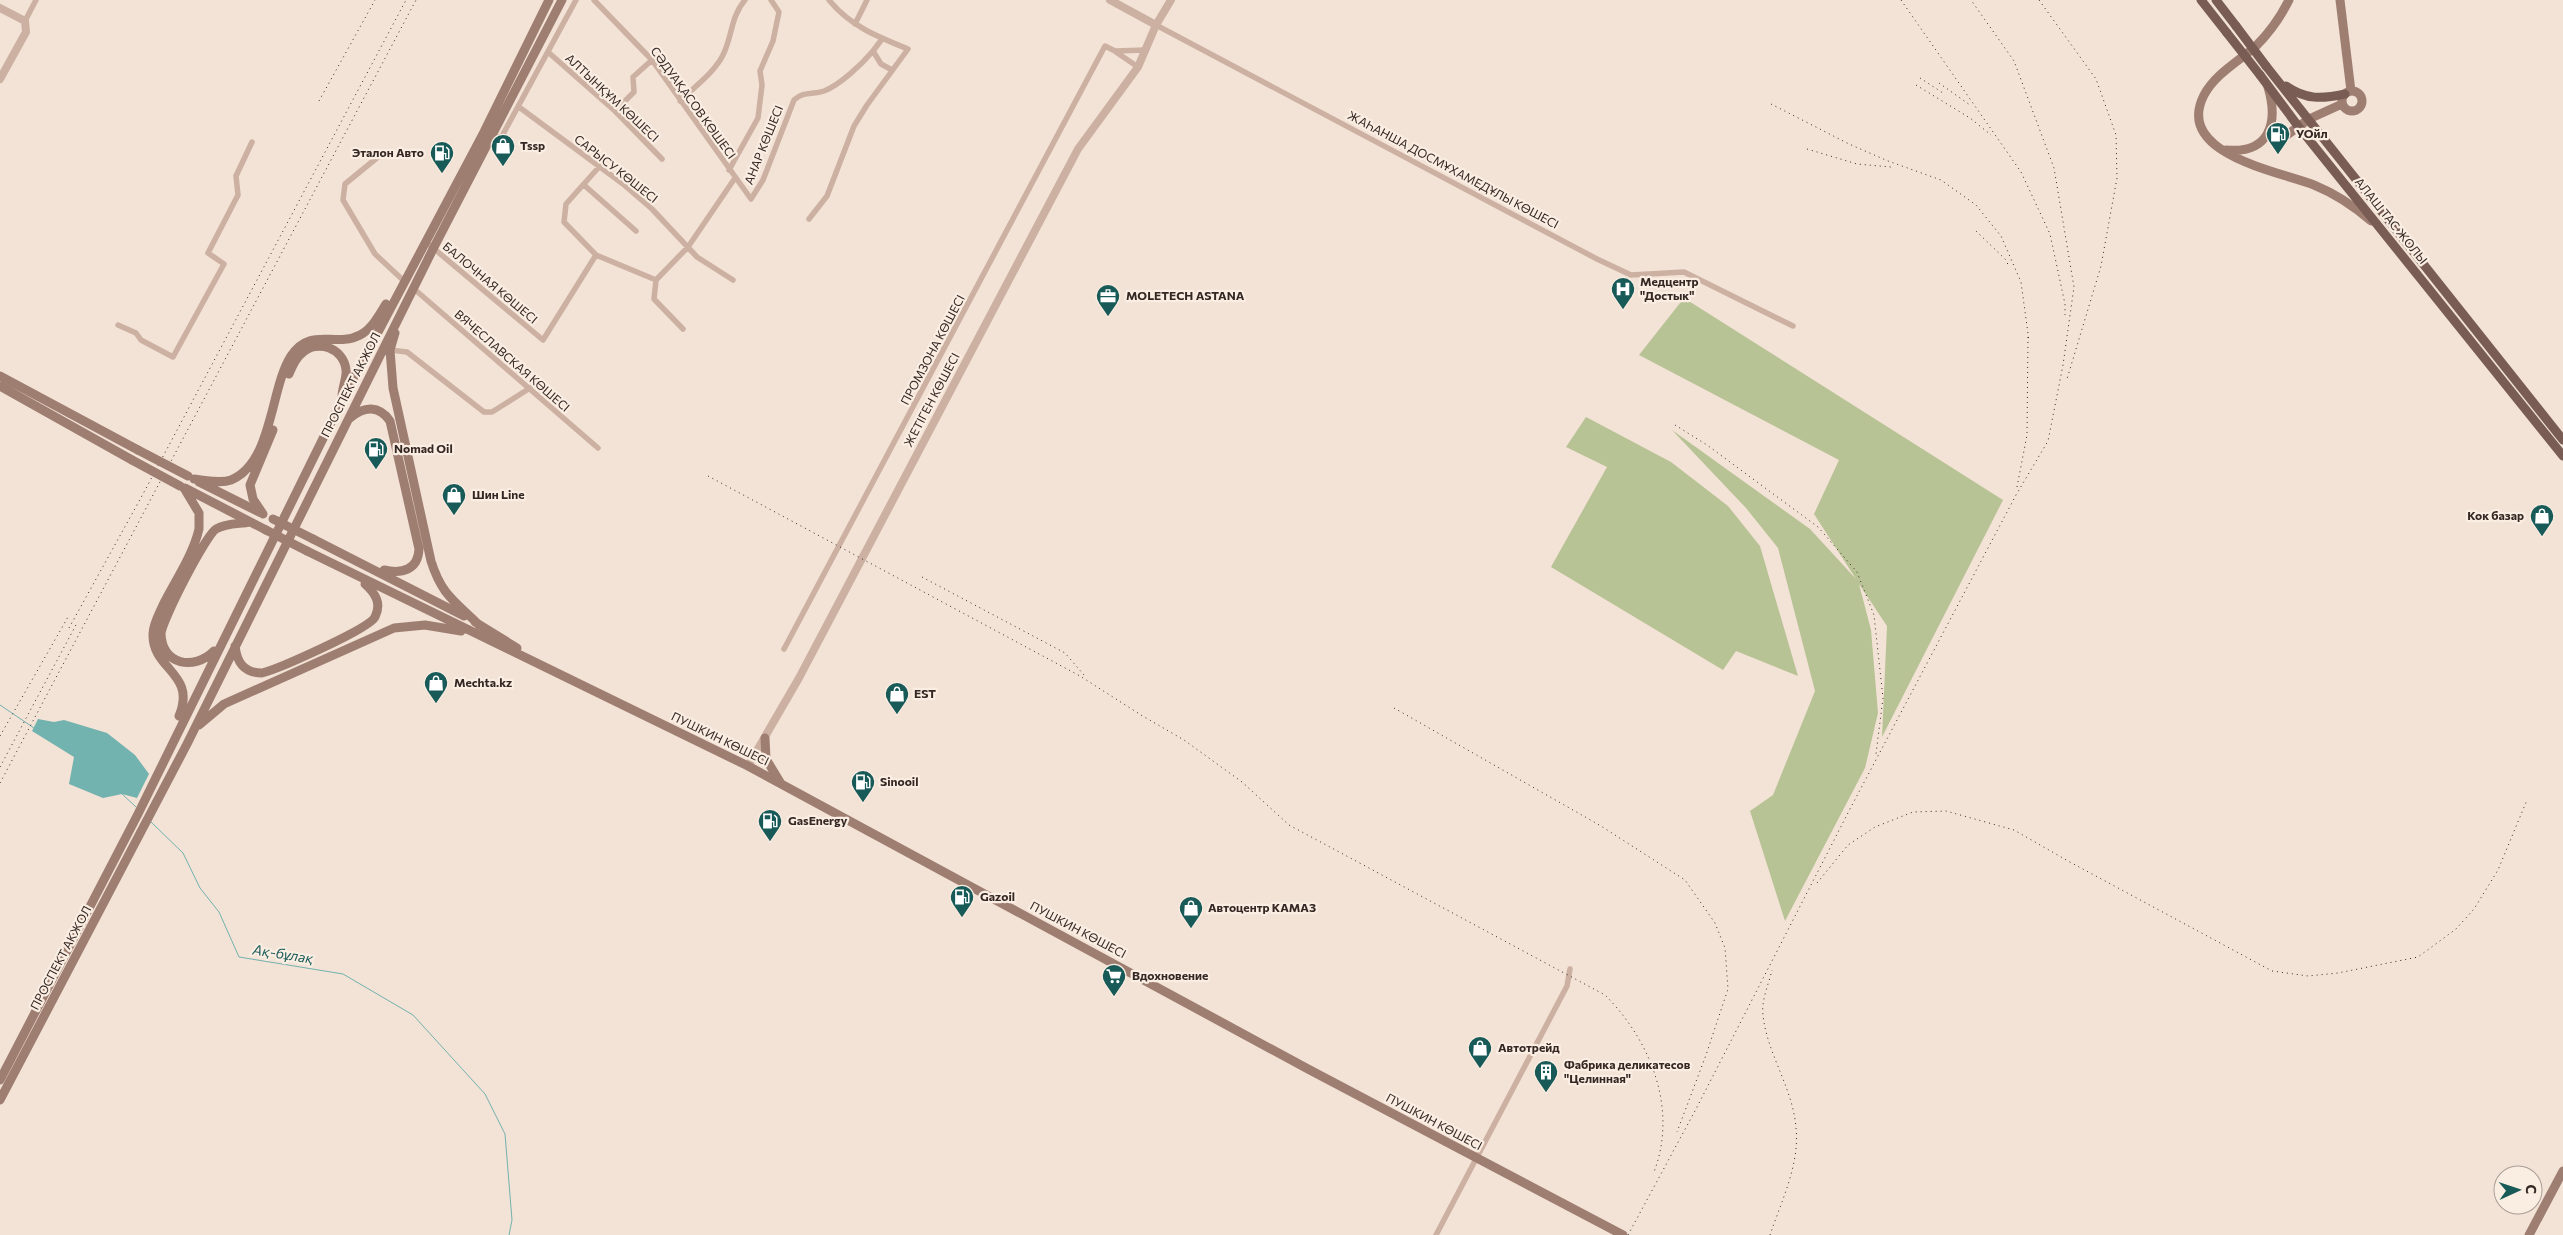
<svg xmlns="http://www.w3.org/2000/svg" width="2563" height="1235" font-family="Commissioner,sans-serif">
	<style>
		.green { fill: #b8c395 }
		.water { fill: #72b2af }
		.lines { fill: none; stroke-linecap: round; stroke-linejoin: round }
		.stream { stroke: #72b2af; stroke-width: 1 }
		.minor { stroke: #ccb0a1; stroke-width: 5.5 }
		.tertiary { stroke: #ccb0a1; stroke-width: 8 }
		.secondary { stroke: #9f7e72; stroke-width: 9 }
		.primary { stroke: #795d54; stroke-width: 9 }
		.rail { stroke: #352824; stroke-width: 1; stroke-dasharray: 1 4; stroke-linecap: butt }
		.secondary-bridge { stroke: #9f7e72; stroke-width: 9 }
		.primary-bridge { stroke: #795d54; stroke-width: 9 }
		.labels { text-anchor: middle; stroke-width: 4.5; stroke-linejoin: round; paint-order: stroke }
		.street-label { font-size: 12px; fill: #352824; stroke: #faede2 }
		.poi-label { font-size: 12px; font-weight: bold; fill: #352824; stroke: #faede2; text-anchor: start }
		.water-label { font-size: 14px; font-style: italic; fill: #175a58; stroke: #faede2 }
	</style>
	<rect width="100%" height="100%" fill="#f3e2d6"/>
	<path class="green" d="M1684,298L2003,500L1882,737L1887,626L1859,584L1871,630L1878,713L1865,768L1785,921L1750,811L1773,795L1815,691L1778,548L1746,508L1672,430L1810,529L1856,579L1814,514L1839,460L1639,355Z
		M1586,417L1671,462L1728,506L1760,546L1798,676L1736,651L1723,670L1551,567L1607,467L1566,447Z"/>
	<path class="water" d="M38,719L54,722L64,720L107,733L135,755L149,774L137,798L122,794L103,798L69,784L74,757L32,731Z"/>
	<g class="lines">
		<path class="stream" d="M0,705L34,728
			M121,793L136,807
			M151,822L183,853L200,888L219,912L239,957L343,974L413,1015L485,1094L505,1134L512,1220L509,1235"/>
		<path class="minor" d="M594,0L652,60L751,199L763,180L794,100C804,91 812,95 824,91C840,85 862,64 873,51L881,64L892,70
			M25,21L36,0
			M855,24L867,0
			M1156,25L1597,259L1631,275L1684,272L1793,326
			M873,51L882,39
			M548,52L615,111L662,159
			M1116,52L1138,67
			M680,101C694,87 714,73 723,55C732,37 731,16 745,0
			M519,107L623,184L652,209L697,257L733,280
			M615,111L634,92L633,77L652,60
			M489,139L502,136L576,0
			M378,157L345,184L343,200L375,254L404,281
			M599,167L566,204L564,222L596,255L656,280L654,299L683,329
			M729,170L758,118L762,85L760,71L773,41L779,12L771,0
			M584,185L636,231
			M809,219L827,196L854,126L867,105L908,49C878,37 850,26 829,0
			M426,242L543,340L596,255
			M656,280L688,247L735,178
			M413,288L598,448
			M118,325L136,333L141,340L173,357L224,264L208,253L238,195L236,176L252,142
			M390,350L407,352L484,412H492L530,388
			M784,649L1105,46L1115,51L1146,50
			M1436,1235L1567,986L1570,969"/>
		<path class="tertiary" d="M1110,0L1156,25
			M0,8L25,21L26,32L0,79
			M748,766L799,678L1078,149L1138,67L1156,25L1171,0"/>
		<path class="secondary" d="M2289,0C2281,16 2269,33 2256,46C2239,61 2215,74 2204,95C2174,154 2278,171 2314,185C2336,194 2354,206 2371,221
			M2340,0L2351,91
			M2342 101a10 10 0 1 1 20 0a10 10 0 1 1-20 0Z
			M2268,133L2280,140L2309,119L2342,104
			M2226,150C2269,154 2279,124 2268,87
			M395,333L390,350L393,388L431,561C442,596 455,601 479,625
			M289,374C292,367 295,359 301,354C317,338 344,348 346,370C347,378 342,388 342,397
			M0,376L138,450
			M0,386L132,460
			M350,418C364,406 379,405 390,421L419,549C418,570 402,574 384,570
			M194,479C205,480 220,484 231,480C273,463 270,388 291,356C311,326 335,348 360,335C372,329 379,315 386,304
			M199,482L261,513
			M185,488L266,530
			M263,514L253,499L250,485L273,430
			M313,539L464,616
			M307,551L748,766L1308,1069L1623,1235
			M475,622L517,648
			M235,646C237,663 244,673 262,673C278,669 369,629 375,617C382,603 375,593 365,584
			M214,651C194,671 162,665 161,634C161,622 206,535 216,529C226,523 239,524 250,522
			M179,716C197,673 152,670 153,634C153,624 159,614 163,605C175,581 193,555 199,529V513L184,488
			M199,725L224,704L394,628L425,625L461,631
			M765,738L766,759L780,782
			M0,1080L138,814L341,402L484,132L549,0
			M0,1100L187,744L433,249L562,0
			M2529,1235L2563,1171"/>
		<path class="primary" d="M2201,0L2227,33
			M2216,0L2236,26
			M2266,66L2563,440
			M2260,75L2298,126L2563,456
			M2286,86C2306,100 2322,99 2345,94"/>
		<path class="rail" d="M1901,0L2021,172L2050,234L2065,304V315
			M2039,0L2096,79L2116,135L2117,178L2101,266L2067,379
			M1920,78L1943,93
			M1939,83L1970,105
			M1916,85L1970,118L1991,135
			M319,101L375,0
			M1771,104L1849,144L1888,161L1941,180L1976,205L2001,236L2021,282L2029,341
			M1807,149L1857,164L1891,167
			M1976,231L2006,260L2009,267
			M1675,425L1707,445L1818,527L1857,572L1874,615L1883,698L1876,754
			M708,476L1080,676L1141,715L1184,740L1242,782L1289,825L1605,995C1651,1041 1678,1109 1654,1172
			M2017,487L2027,435L2028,336
			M922,577L1065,653L1084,675
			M69,628L143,494L406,0
			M1394,708L1601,826L1685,880L1715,923L1725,948L1728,989L1706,1055L1677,1132
			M0,736L68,617
			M0,767L77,623
			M0,783L416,0
			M1817,883L1848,845L1875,827L1913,812L1946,811L2014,830L2068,861L2272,971L2308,976L2338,973L2418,957L2456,929L2474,909L2498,870L2527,800
			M1628,1235L1696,1109L1851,807L2016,495L2048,441L2063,365L2074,287L2054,168L2014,61L1971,0
			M1770,1235C1781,1202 1800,1164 1796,1128C1793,1088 1767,1054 1763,1015C1761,1001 1769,983 1772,970"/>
		<path class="secondary-bridge" d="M138,450L188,476
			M132,460L180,486
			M273,519L313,539
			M266,530L307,551"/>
		<path class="primary-bridge" d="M2236,26L2266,66
			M2227,33L2260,75"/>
	</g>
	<defs>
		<g id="fuel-pin" transform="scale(1.25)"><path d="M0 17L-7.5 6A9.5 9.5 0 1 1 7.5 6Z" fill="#175a58" stroke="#faede2"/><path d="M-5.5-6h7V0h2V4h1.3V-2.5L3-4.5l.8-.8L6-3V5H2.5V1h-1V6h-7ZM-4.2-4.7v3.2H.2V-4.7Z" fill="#fff"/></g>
		<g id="shop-pin" transform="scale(1.25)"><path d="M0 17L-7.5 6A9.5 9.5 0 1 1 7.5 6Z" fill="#175a58" stroke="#faede2"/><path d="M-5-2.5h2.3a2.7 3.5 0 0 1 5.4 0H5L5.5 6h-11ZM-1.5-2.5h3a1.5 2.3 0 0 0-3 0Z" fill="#fff"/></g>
		<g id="hospital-pin" transform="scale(1.25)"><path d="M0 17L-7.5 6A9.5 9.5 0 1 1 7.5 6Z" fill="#175a58" stroke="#faede2"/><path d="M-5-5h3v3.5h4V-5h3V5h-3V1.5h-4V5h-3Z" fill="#fff"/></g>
		<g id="office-pin" transform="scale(1.25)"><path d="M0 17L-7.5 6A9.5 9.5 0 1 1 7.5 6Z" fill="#175a58" stroke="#faede2"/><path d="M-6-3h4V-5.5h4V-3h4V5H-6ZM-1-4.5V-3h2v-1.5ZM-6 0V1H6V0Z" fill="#fff"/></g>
		<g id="supermarket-pin" transform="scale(1.25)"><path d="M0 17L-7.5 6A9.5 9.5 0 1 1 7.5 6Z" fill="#175a58" stroke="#faede2"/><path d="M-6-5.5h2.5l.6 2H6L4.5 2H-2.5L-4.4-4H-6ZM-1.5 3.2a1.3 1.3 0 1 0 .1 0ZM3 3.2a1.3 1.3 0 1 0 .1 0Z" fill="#fff"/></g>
		<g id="building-pin" transform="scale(1.25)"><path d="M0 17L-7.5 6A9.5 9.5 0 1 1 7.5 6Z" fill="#175a58" stroke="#faede2"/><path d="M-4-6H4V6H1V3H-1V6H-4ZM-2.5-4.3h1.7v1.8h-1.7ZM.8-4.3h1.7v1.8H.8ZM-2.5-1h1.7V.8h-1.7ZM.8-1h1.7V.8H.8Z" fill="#fff"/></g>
	</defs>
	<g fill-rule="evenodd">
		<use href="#fuel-pin" x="2278" y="134"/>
		<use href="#shop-pin" x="503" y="146"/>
		<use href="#fuel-pin" x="442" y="153"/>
		<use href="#hospital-pin" x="1623" y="289"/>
		<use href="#office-pin" x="1108" y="296"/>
		<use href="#fuel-pin" x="376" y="449"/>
		<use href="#shop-pin" x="454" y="495"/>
		<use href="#shop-pin" x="2542" y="516"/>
		<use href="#shop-pin" x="436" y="683"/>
		<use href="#shop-pin" x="897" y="694"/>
		<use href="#fuel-pin" x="863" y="782"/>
		<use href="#fuel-pin" x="770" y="821"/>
		<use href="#fuel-pin" x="962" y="897"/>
		<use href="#shop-pin" x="1191" y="908"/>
		<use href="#supermarket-pin" x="1114" y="976"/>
		<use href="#shop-pin" x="1480" y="1048"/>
		<use href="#building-pin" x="1546" y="1072"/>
	</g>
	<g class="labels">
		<g class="street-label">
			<text transform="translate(612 98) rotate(43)" y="4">АЛТЫНҚҰМ КӨШЕСІ</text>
			<text transform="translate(693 103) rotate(54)" y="4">СӘДУАҚАСОВ КӨШЕСІ</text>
			<text transform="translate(764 145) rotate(-68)" y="4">АНАР КӨШЕСІ</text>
			<text transform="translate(616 169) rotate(38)" y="4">САРЫСУ КӨШЕСІ</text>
			<text transform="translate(1453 170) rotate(28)" y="4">ЖАҺАНША ДОСМҰХАМЕДҰЛЫ КӨШЕСІ</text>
			<text transform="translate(2391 221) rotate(51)" y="4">АЛАШ ТАС ЖОЛЫ</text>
			<text transform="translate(490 283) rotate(40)" y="4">БАЛОЧНАЯ КӨШЕСІ</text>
			<text transform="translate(933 350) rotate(-62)" y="4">ПРОМЗОНА КӨШЕСІ</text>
			<text transform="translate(512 361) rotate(41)" y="4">ВЯЧЕСЛАВСКАЯ КӨШЕСІ</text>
			<text transform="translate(351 385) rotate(-63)" y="4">ПРОСПЕКТ АКЖОЛ</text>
			<text transform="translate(932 400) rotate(-62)" y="4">ЖЕТІГЕН КӨШЕСІ</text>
			<text transform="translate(720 739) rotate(26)" y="4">ПУШКИН КӨШЕСІ</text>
			<text transform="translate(1078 930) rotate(28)" y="4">ПУШКИН КӨШЕСІ</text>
			<text transform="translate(61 958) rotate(-62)" y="4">ПРОСПЕКТ АКЖОЛ</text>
			<text transform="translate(1434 1122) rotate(28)" y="4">ПУШКИН КӨШЕСІ</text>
		</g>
		<g class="poi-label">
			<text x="2296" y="138">УОйл</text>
			<text x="520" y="150">Tssp</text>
			<text x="424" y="157" text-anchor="end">Эталон Авто</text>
			<text x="1640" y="286">Медцентр<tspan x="1640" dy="14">"Достык"</tspan></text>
			<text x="1126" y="300">MOLETECH ASTANA</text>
			<text x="394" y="453">Nomad Oil</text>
			<text x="472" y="499">Шин Line</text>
			<text x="2524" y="520" text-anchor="end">Кок базар</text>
			<text x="454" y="687">Mechta.kz</text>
			<text x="914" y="698">EST</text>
			<text x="880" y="786">Sinooil</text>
			<text x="788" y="825">GasEnergy</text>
			<text x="980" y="901">Gazoil</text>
			<text x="1208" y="912">Автоцентр КАМАЗ</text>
			<text x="1132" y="980">Вдохновение</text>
			<text x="1498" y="1052">Автотрейд</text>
			<text x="1564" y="1069">Фабрика деликатесов<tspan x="1564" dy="14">"Целинная"</tspan></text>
		</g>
		<g class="water-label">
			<text transform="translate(283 954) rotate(9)" y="5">Ақ-бұлақ</text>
		</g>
	</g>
	<g transform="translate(2518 1190) rotate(87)"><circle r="24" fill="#faede2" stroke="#ab9e96"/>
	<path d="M0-4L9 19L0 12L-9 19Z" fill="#175a58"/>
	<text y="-8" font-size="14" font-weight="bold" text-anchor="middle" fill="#352824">С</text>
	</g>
</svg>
